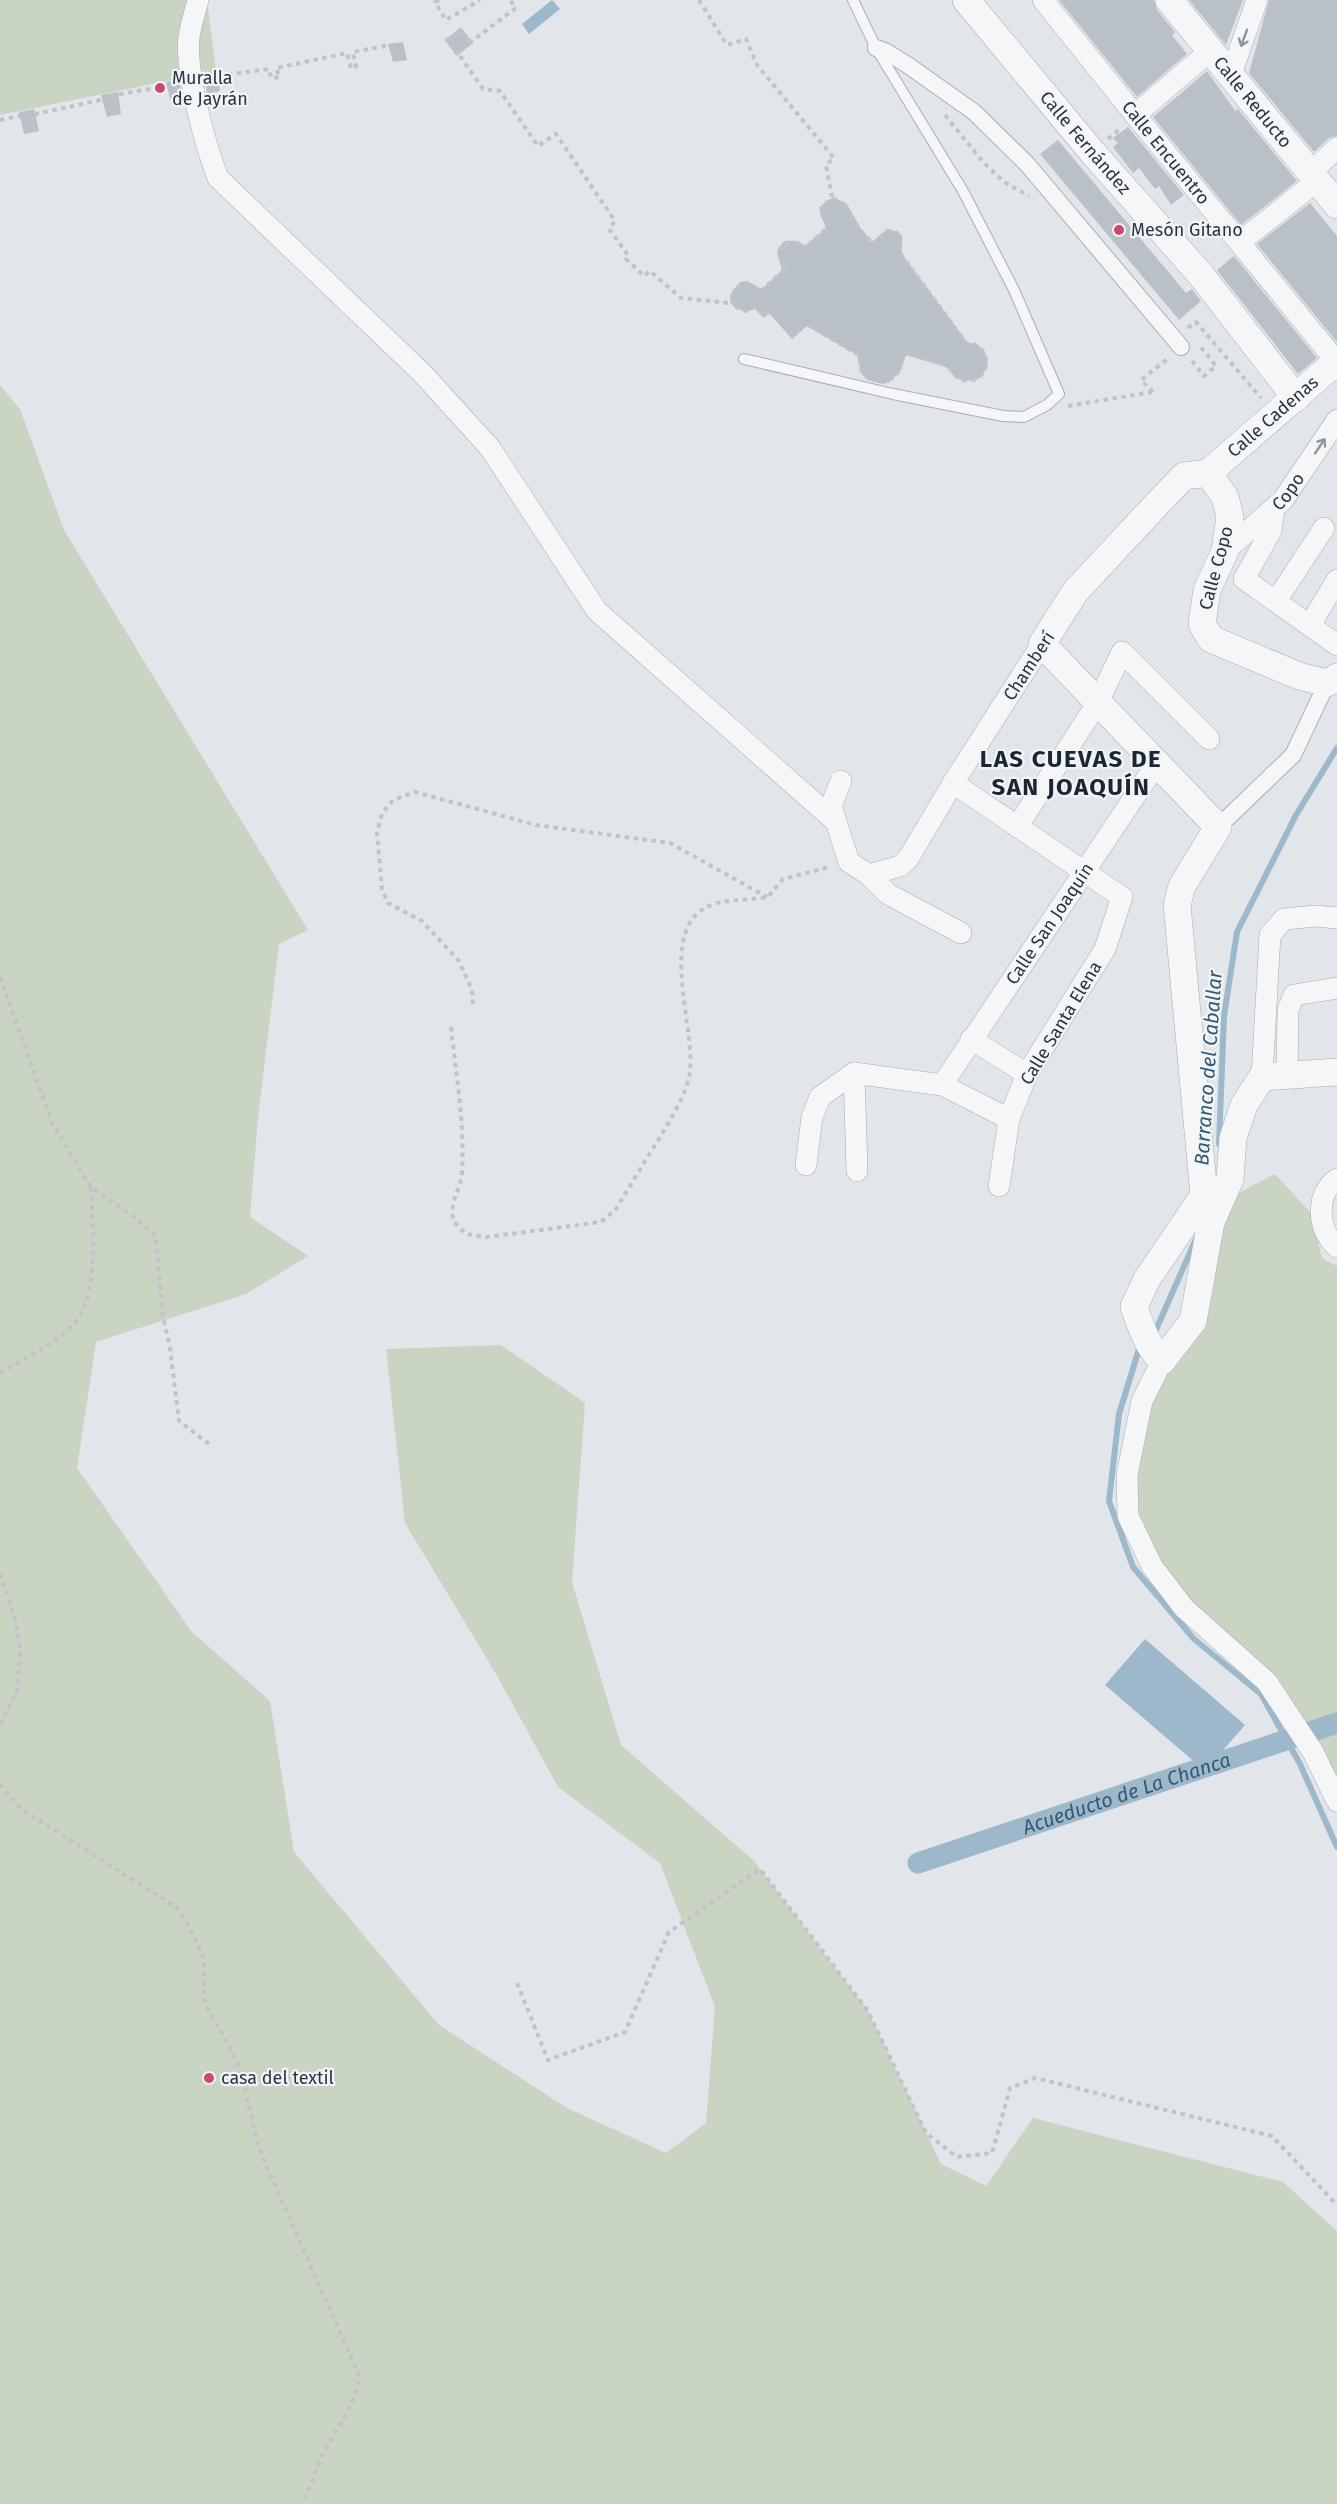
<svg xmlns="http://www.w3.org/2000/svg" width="1337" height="2504" font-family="'Fira Sans',sans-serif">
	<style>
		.green { fill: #c9d4c3 }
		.water { fill: #9db8ca }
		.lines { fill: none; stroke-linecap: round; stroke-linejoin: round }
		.stream { stroke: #9db8ca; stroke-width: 6 }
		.canal { stroke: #9db8ca; stroke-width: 21 }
		.building { fill: #b9c0c7 }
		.service-casing { stroke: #a7adb4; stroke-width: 12 }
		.pedestrian-casing { stroke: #a7adb4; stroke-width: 18 }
		.minor-casing { stroke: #a7adb4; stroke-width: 22 }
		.tertiary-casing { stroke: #a7adb4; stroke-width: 28 }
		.path { stroke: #bfc4c9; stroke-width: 4; stroke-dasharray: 4.5 4.5; stroke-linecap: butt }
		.service { stroke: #f4f6f8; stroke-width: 10 }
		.pedestrian { stroke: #f4f6f8; stroke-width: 16 }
		.minor { stroke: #f4f6f8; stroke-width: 21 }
		.tertiary { stroke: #f4f6f8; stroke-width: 27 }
		.oneway { stroke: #8f969d }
		.poi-dot { fill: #cf476c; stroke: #f1f5f7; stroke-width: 2 }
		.labels { text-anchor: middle; stroke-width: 4.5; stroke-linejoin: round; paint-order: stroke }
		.poi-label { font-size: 18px; fill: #2a3542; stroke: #f1f5f7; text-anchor: start }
		.street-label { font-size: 18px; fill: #2a3542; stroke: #f1f5f7 }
		.water-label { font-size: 20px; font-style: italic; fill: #335977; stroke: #f1f5f7 }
		.district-label { font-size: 24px; font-weight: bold; letter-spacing: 1.5px; fill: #1c2633; stroke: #f1f5f7 }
	</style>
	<rect width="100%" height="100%" fill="#e2e6ea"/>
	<path class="green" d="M0,0H207L216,71L0,115Z
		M0,385L20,409L64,530L308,930L279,944L258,1118L250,1217L308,1256L246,1294L96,1342L77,1468L192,1632L270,1701L294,1852L439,2025L567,2108L666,2153L706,2123L715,2007L660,1863L558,1787L496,1674L405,1523L386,1349L501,1345L585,1403L572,1582L621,1745L754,1861L868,2011L941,2164L986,2186L1033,2118L1283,2182L1337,2231V2504H0Z
		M1275,1174L1311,1213L1322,1258L1337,1266V1784L1149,1547L1136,1510L1141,1431L1160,1378L1212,1297L1227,1199Z"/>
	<path class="water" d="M552,0L560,9L529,34L522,24Z
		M1145,1639L1245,1725L1205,1771L1105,1685Z"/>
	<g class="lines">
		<path class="stream" d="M1219,1144L1224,1016L1237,932L1296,815L1337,748
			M1155,1332L1196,1239
			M1139,1349L1119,1414L1109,1501L1133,1567L1194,1639L1261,1694L1300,1764L1337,1847"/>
		<path class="canal" id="s1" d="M918,1863L1337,1723"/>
	</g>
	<path class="building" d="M1059,0H1154L1157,10L1175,32L1172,35L1187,54L1137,97Z
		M1189,0H1243L1226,45Z
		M1269,0H1337V136L1329,138L1314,152L1249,73Z
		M461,27L473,43L457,56L445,40Z
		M403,42L407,60L393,62L388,44Z
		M216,71L220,91L207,94L204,73Z
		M1207,71L1236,112L1237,108L1297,181L1241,225L1153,117Z
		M179,79L182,99L171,102L166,82Z
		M118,92L121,114L107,117L101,95Z
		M34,109L39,131L24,134L19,112Z
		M1128,127L1184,195L1171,205L1159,186L1155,189L1139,168L1133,173L1113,147L1118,143L1113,138Z
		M1058,140L1186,293L1192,289L1201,301L1179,320L1040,154Z
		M835,198L847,204L861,229L872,242L886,230H892L902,235V254L967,342L978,345L985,352L988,364L982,376L976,380L964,381L956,378L946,367L906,355L901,370L890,382L883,384L867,380L861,373L857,355L807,326L792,339L769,313L764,318L755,309L745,312L733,306L730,301L731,293L740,282L747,281L762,289L782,270L777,252L784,241H798L805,246L826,228L820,213L822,205L828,200Z
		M1310,203L1337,236V342L1257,244Z
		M1234,256L1317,358L1298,374L1217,270Z"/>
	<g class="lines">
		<g class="service-casing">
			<path id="service" d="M744,359L893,394L1003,416L1024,417L1047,405L1059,394L1014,290L963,191L876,48L853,0"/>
		</g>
		<g class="pedestrian-casing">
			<path id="pedestrian" d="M876,48L887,52L909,66L974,112L1027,164L1181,347
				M1218,827L1293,755L1327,683"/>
		</g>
		<g class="minor-casing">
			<g id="minor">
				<path d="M198,0C195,12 191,24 189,37C185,72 205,144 218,178L423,374L490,448L597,611L835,821"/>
				<path id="s2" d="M1043,0L1135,115L1337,362"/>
				<path d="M1230,77L1257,0"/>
				<path d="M1135,115L1210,51"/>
				<path d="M1310,173L1337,148"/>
				<path d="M1240,242L1317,181"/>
				<path d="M1274,509L1271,531L1244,579L1337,645"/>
				<path id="s3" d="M1225,551L1283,500L1337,420"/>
				<path d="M1276,601L1324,528"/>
				<path d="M1310,625L1337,580"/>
				<path d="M841,781L831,806L849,862L869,875L888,894L961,933"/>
				<path d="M953,783L1122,897L1105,949L1027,1074L1009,1119L999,1186"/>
				<path d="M1017,827L1098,702L1122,652L1209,739"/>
				<path d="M869,875L900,866L908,859L953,783L1042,644"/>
				<path d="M971,1039L1027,1074"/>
				<path d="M854,1073L857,1171"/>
				<path d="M1287,1076L1288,1010L1294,995L1337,988"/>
				<path d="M1262,1077L1270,935L1284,919L1316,916L1337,918"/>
				<path id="s4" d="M942,1085L1157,763"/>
				<path d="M806,1165L812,1117L820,1097L854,1073L942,1085L1009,1119"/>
				<path d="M1337,1179C1315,1193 1317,1231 1337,1247"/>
				<path d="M1162,1361L1142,1401L1127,1475L1128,1516L1152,1566L1184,1608L1267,1682L1313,1752L1337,1801"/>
			</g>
		</g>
		<g class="tertiary-casing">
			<g id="tertiary">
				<path id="s5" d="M966,0L1093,153L1201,275L1296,398"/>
				<path id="s6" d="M1169,0L1337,205"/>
				<path d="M1208,473L1184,476L1157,504L1075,592L1042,644L1218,827L1182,886L1177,905L1204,1195L1147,1279L1134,1307C1141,1327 1147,1346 1162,1361L1193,1321L1211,1222L1230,1179L1233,1138L1244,1105L1262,1077L1337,1072"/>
				<path d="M1208,473L1225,497L1230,517L1225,551L1207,590L1202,624L1211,639L1299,676L1327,683L1337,677"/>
				<path id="s7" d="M1208,473L1337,361"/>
			</g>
		</g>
		<path class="path" d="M439,0L435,2L446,20L480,0
			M699,0L727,45L746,39L757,65L834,158L826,165L832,197
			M469,43L460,31L447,40L456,53L516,8L510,0
			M460,56L483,89L500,91L538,146L556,134L615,221L609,229L628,255L626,259L644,276L650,271L681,298L728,303
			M210,77L269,69L271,78L280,77L276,68L347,53L351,68L356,67L353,52L390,45
			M945,115L983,162L1004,182L1029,196
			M0,120L23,115L26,129L34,128L31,115L105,99L109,113L117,112L114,95L174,85
			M1108,139L1121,128
			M768,312L764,316L754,306L745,311L734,306C729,295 736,285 747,283L760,292L786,268L778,253C784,238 794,240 805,248L829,226L821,213L822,205L834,199L846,205L848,213L860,230L873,244L887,231H894L900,235L901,245L898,250L966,343C997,345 989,386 963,380C955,378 955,373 950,368C944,362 915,356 905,353L901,356L900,370L892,379
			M808,325L859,355L862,373
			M1188,328L1196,322L1261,398
			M1192,361L1204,376L1216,366L1199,345
			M1153,392L1141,380L1170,357
			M1068,406L1152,392
			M0,977L52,1123L91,1187L137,1219L156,1237L162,1312L170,1348L179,1421L209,1444
			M473,1004L472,990L459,961L422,921L388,903L382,889L377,833L382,814L393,800L415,792L536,825L670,843L767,897
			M451,1027C456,1075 465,1124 462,1172C461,1191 450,1197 453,1221L466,1234L487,1237L601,1222L616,1209C630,1186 644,1162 659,1139C670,1119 684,1100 689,1077C699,1032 652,924 714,904C730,899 751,900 768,897L783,879L830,867
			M0,1373C23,1359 51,1346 71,1327C102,1297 92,1227 91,1187
			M0,1574L16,1622L20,1652L17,1690L0,1726
			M0,1784L21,1809L176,1907L190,1928L204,1959L203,1986L206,2005L234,2056L242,2076L256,2137L265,2163L359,2375C357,2403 337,2427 324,2452C316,2469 311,2487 302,2504
			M517,1983L548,2060L625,2032L669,1932L760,1869L868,2011L926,2133L957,2157L992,2153L1010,2088L1035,2078L1272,2136L1337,2205"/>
		<use href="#service" class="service"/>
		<use href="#pedestrian" class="pedestrian"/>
		<use href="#minor" class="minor"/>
		<use href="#tertiary" class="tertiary"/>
	</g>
	<defs><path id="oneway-shaft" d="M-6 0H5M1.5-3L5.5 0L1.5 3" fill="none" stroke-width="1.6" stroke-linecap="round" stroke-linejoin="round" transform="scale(1.5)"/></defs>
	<g class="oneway">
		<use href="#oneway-shaft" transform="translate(1244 38) rotate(110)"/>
		<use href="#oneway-shaft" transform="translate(1320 446) rotate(-56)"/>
	</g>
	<g class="poi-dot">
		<circle cx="160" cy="88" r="6"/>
		<circle cx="1119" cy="230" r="6"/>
		<circle cx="209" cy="2078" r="6"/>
	</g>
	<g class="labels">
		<g class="poi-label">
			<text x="172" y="84">Muralla<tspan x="172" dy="21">de Jayrán</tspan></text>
			<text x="1131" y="236">Mesón Gitano</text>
			<text x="221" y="2084">casa del textil</text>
		</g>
		<g class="street-label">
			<text dy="6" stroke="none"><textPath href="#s6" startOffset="132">Calle Reducto</textPath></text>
			<text dy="6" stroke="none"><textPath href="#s5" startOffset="186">Calle Fernández</textPath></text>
			<text dy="6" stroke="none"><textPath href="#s2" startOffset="196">Calle Encuentro</textPath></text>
			<text dy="6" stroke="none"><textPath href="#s7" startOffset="86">Calle Cadenas</textPath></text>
			<text dy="6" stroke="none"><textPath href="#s3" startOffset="87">Copo</textPath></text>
			<text transform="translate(1216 568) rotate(-75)" y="6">Calle Copo</text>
			<text transform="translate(1029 666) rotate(-57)" y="6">Chamberí</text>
			<text dy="6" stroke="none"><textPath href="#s4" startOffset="194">Calle San Joaquín</textPath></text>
			<text transform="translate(1061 1023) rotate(-59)" y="6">Calle Santa Elena</text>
		</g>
		<g class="water-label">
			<text transform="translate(1208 1068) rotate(-86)" y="7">Barranco del Caballar</text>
			<text dy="7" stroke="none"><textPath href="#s1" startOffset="220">Acueducto de La Chanca</textPath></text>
		</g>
		<g class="district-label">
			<text x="1071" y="767">LAS CUEVAS DE<tspan x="1071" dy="28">SAN JOAQUÍN</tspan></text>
		</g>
	</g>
</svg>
